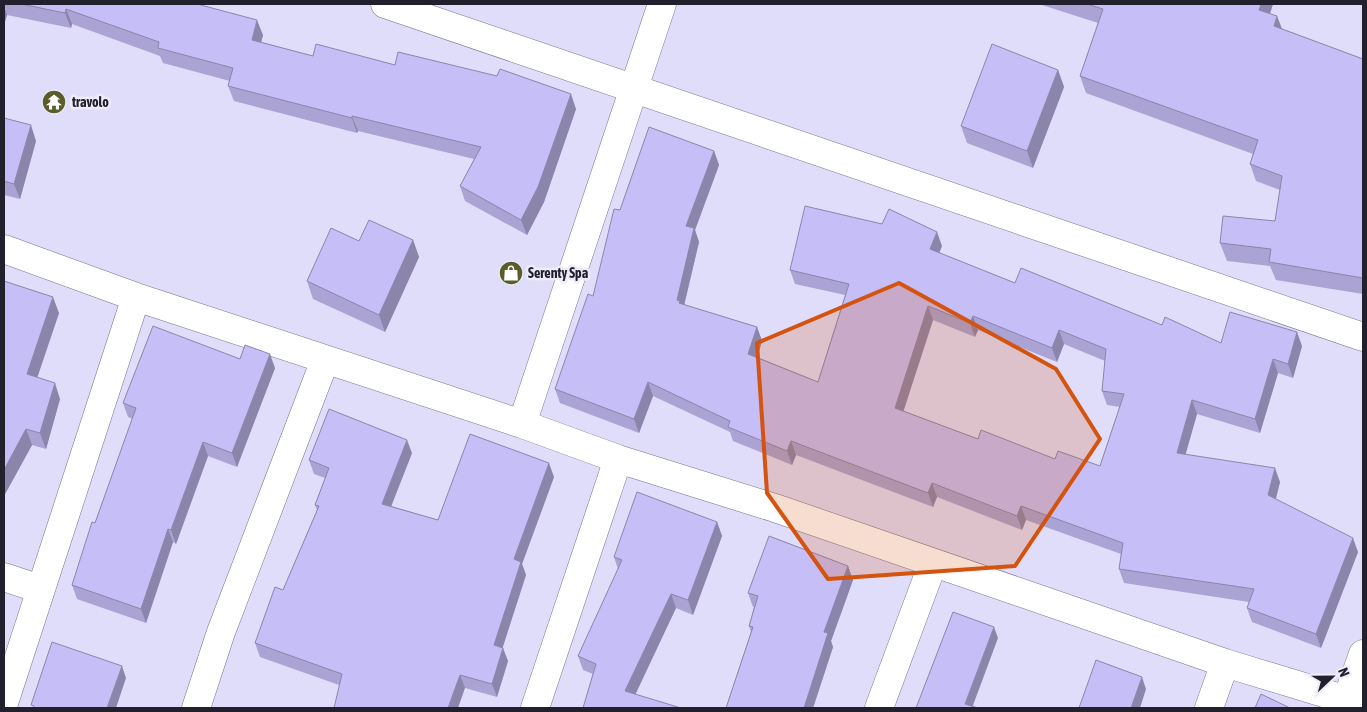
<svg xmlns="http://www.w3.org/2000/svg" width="1367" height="712" font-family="'Asap Condensed',sans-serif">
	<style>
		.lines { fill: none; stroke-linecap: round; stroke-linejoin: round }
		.minor-casing { stroke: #767292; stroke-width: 29 }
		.minor { stroke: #fff; stroke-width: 28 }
		.wall { fill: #aaa3d4; fill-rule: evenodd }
		.shaded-wall { fill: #8b85ac }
		.building { fill: #c6bef6; stroke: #8b85ac; fill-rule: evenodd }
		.marked { fill: #d4530f; fill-opacity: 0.2; stroke: #d4530f; stroke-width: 4; stroke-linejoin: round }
		.labels { text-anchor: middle; stroke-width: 5; stroke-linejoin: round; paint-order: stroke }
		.poi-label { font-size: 14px; font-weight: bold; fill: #22202d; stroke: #eeecfb; text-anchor: start }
	</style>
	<rect width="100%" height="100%" fill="#e0ddfa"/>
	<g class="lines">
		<g class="minor-casing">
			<path id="minor" d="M385,4L1363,337
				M4,249L136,297L522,424L618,459L775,508L1225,663L1363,705
				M522,424L662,4
				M4,577L40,589
				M1347,699L1363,654
				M4,703L136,297
				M196,708L221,632L325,360
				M535,708L618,459
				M879,708L933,563
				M1209,708L1225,663"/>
		</g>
		<use href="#minor" class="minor"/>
	</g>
	<path class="wall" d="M4,4H197L263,35L261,42L313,56L395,65L576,109L544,202L527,235L465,201L460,186L474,159L358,131L357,133L234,101L228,86L230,81L163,63L160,56L72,24L71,28L7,15L4,25Z
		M1039,4H1273L1270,14L1282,29L1363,59V294L1276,280L1270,266L1227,261L1220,243L1275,221L1280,190L1256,181L1250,164L1253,154L1086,93L1080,76L1098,23Z
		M1058,70L1064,87L1033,168L967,143L961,126Z
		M4,118L36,141L20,199L4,195Z
		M714,151L719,165L695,230L699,242L684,305L757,327L762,341L757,357L818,382L845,295L795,284L790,270L942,246L939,253L1015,283L1162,325L1221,343L1302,346L1293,378L1278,373L1260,433L1197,414L1185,455L1280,482L1276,499L1358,552L1321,648L1252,622L1247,608L1249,602L1124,583L1119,569L1121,554L1026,520L1022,530L937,497L933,507L796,455L792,465L733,441L730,432L653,396L639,433L560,403L555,389L593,296L620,210ZM933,320L975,337L978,330L1057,362L1064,344L1105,361L1102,391L1107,405L1120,407L1100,466L1055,459L978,439L903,411Z
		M413,240L419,257L385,332L313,299L307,281L359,241Z
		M4,281L59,313L37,378L60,399L46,449L32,445L4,496Z
		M240,359L275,368L237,467L208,456L176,544L173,542L146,623L77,599L72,585L133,419L128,417L123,403Z
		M412,453L391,506L438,520L554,477L522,564L526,575L502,648L508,661L497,697L465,688L339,685L260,657L255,643L283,590L317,510L315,505L325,478L314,474L309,460Z
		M717,522L722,536L693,615L676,608L635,694L583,708L593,674L583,670L578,656L618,569L614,557Z
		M848,566L853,580L831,641L833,647L813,708H726L751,632L749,626L754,607H753L748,593Z"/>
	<path class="shaded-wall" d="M1261,4H1273L1265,28L1259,10Z
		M4,6L7,15L4,25Z
		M66,9L72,24L71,28L65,13Z
		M1277,16L1284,34L1274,26Z
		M257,20L263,35L258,55L252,40Z
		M1058,70L1064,87L1033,168L1027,151Z
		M571,94L576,109L544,202L527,235L521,220Z
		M352,116L358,131L357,133L352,118Z
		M31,125L36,141L20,199L14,184Z
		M714,151L719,165L695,230L699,242L683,310L677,300L686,226Z
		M937,232L942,246L935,263L930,249Z
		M413,240L419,257L385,332L379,315Z
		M53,297L59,313L33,390L27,374Z
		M928,306L933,320L900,422L895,408Z
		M973,316L978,330L975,337L970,323Z
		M757,327L762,341L754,368L748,354Z
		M1059,330L1064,344L1057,362L1052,348Z
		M1297,332L1302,346L1293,378L1288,364Z
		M270,354L275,368L237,467L232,453Z
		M1273,359L1278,373L1260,433L1255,419Z
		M648,382L653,396L639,433L634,419Z
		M55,383L60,399L46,449L40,433Z
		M1192,400L1197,414L1182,467L1177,453Z
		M26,429L32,445L4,496V470Z
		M407,440L412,453L387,517L382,504Z
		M791,441L796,455L792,465L787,451Z
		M203,442L208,456L176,544L171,530Z
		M549,463L554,477L522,564L526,575L499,659L494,645L514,559Z
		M1275,468L1280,482L1273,509L1268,495Z
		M932,483L937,497L933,507L928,493Z
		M1021,506L1026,520L1022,530L1017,516Z
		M717,522L722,536L693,615L688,600Z
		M168,529L173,542L146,623L141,609Z
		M1353,538L1358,552L1321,648L1316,634Z
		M848,566L853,580L831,641L833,647L813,708H804L824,632Z
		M671,594L676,608L630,706L625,691Z
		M994,627L998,638L972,708L965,704Z
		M503,648L508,661L497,697L492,684Z
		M122,666L126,678L116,708H107Z
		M460,675L465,688L458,708H448Z
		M1142,677L1146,689L1140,708H1131Z"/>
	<path class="building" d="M21,4H197L257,20L252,40L313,56L316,44L395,65L398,52L497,76L500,69L571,94L538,187L521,220L460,186L481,147L352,116V118L228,86L233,68L158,48L159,42L66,9L65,13Z
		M1087,4H1261L1259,10L1277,16L1274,26L1363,59V278L1269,262L1271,249L1220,243L1223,216L1275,221L1282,176L1250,164L1258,140L1080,76L1103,9Z
		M992,44L1058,70L1027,151L961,126Z
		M4,118L31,125L14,184L4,181Z
		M649,127L714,151L686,226L694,228L677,300L680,301L679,303L757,327L748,354L818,382L849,284L790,270L805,206L882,224L889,209L937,232L930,249L1015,283L1021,268L1162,325L1165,317L1221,343L1230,312L1297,332L1288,364L1273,359L1255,419L1192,400L1177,453L1275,468L1268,495L1353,538L1316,634L1247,608L1254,589L1119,569L1123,543L1021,506L1017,516L932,483L928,493L791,441L787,451L728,427L730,421L648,382L634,419L555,389L588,294L593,296L614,209L620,210ZM928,306L970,323L973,316L1052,348L1059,330L1106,349L1102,391L1124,394L1100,466L1058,451L1055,459L981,430L978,439L895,408Z
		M369,220L413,240L379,315L307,281L331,228L359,241Z
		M4,281L53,297L27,374L55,383L40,433L26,429L4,470Z
		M153,326L240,359L245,345L270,354L232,453L203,442L171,530L168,529L141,609L72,585L92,522L95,523L136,408L123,403Z
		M329,409L407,440L382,504L438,520L470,434L549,463L514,559L521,562L494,645L503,648L492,684L460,675L448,708H334L342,674L255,643L275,587L283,590L319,506L315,505L329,468L309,460Z
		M637,492L717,522L688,600L671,594L625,691L681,708H583L596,664L578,656L622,560L614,557Z
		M769,536L848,566L824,632L828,633L804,708H726L753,627L749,626L758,596L748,593Z
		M953,612L994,627L965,704L978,708H916Z
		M52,642L122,666L107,708H34V706L31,705Z
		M1096,660L1142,677L1131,708H1079Z
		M1261,694L1290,708H1255Z"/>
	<path class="marked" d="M899,283L1056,369L1100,439L1015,566L828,579L767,493L757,343Z"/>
	<defs>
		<g id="temple-disc" transform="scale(1.25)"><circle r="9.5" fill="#5b5c2a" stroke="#eeecfb"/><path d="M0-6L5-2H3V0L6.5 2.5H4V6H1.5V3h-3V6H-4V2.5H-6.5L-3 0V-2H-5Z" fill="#fff"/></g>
		<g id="shop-disc" transform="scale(1.25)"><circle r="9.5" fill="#5b5c2a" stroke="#eeecfb"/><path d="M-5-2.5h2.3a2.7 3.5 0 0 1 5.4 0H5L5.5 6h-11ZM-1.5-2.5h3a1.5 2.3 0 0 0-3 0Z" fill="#fff"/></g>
	</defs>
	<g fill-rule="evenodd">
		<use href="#temple-disc" x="54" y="102"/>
		<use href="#shop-disc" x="511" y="273"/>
	</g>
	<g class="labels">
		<g class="poi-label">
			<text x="72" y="107">travolo</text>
			<text x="528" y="278">Serenty Spa</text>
		</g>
	</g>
	<rect width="1367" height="712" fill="none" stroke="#22202d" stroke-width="10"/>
	<g transform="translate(1332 677) rotate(68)" stroke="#eeecfb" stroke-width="4" paint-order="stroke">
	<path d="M0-4L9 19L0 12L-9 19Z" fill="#22202d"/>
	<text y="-8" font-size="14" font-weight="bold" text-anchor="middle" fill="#22202d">N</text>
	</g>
</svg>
